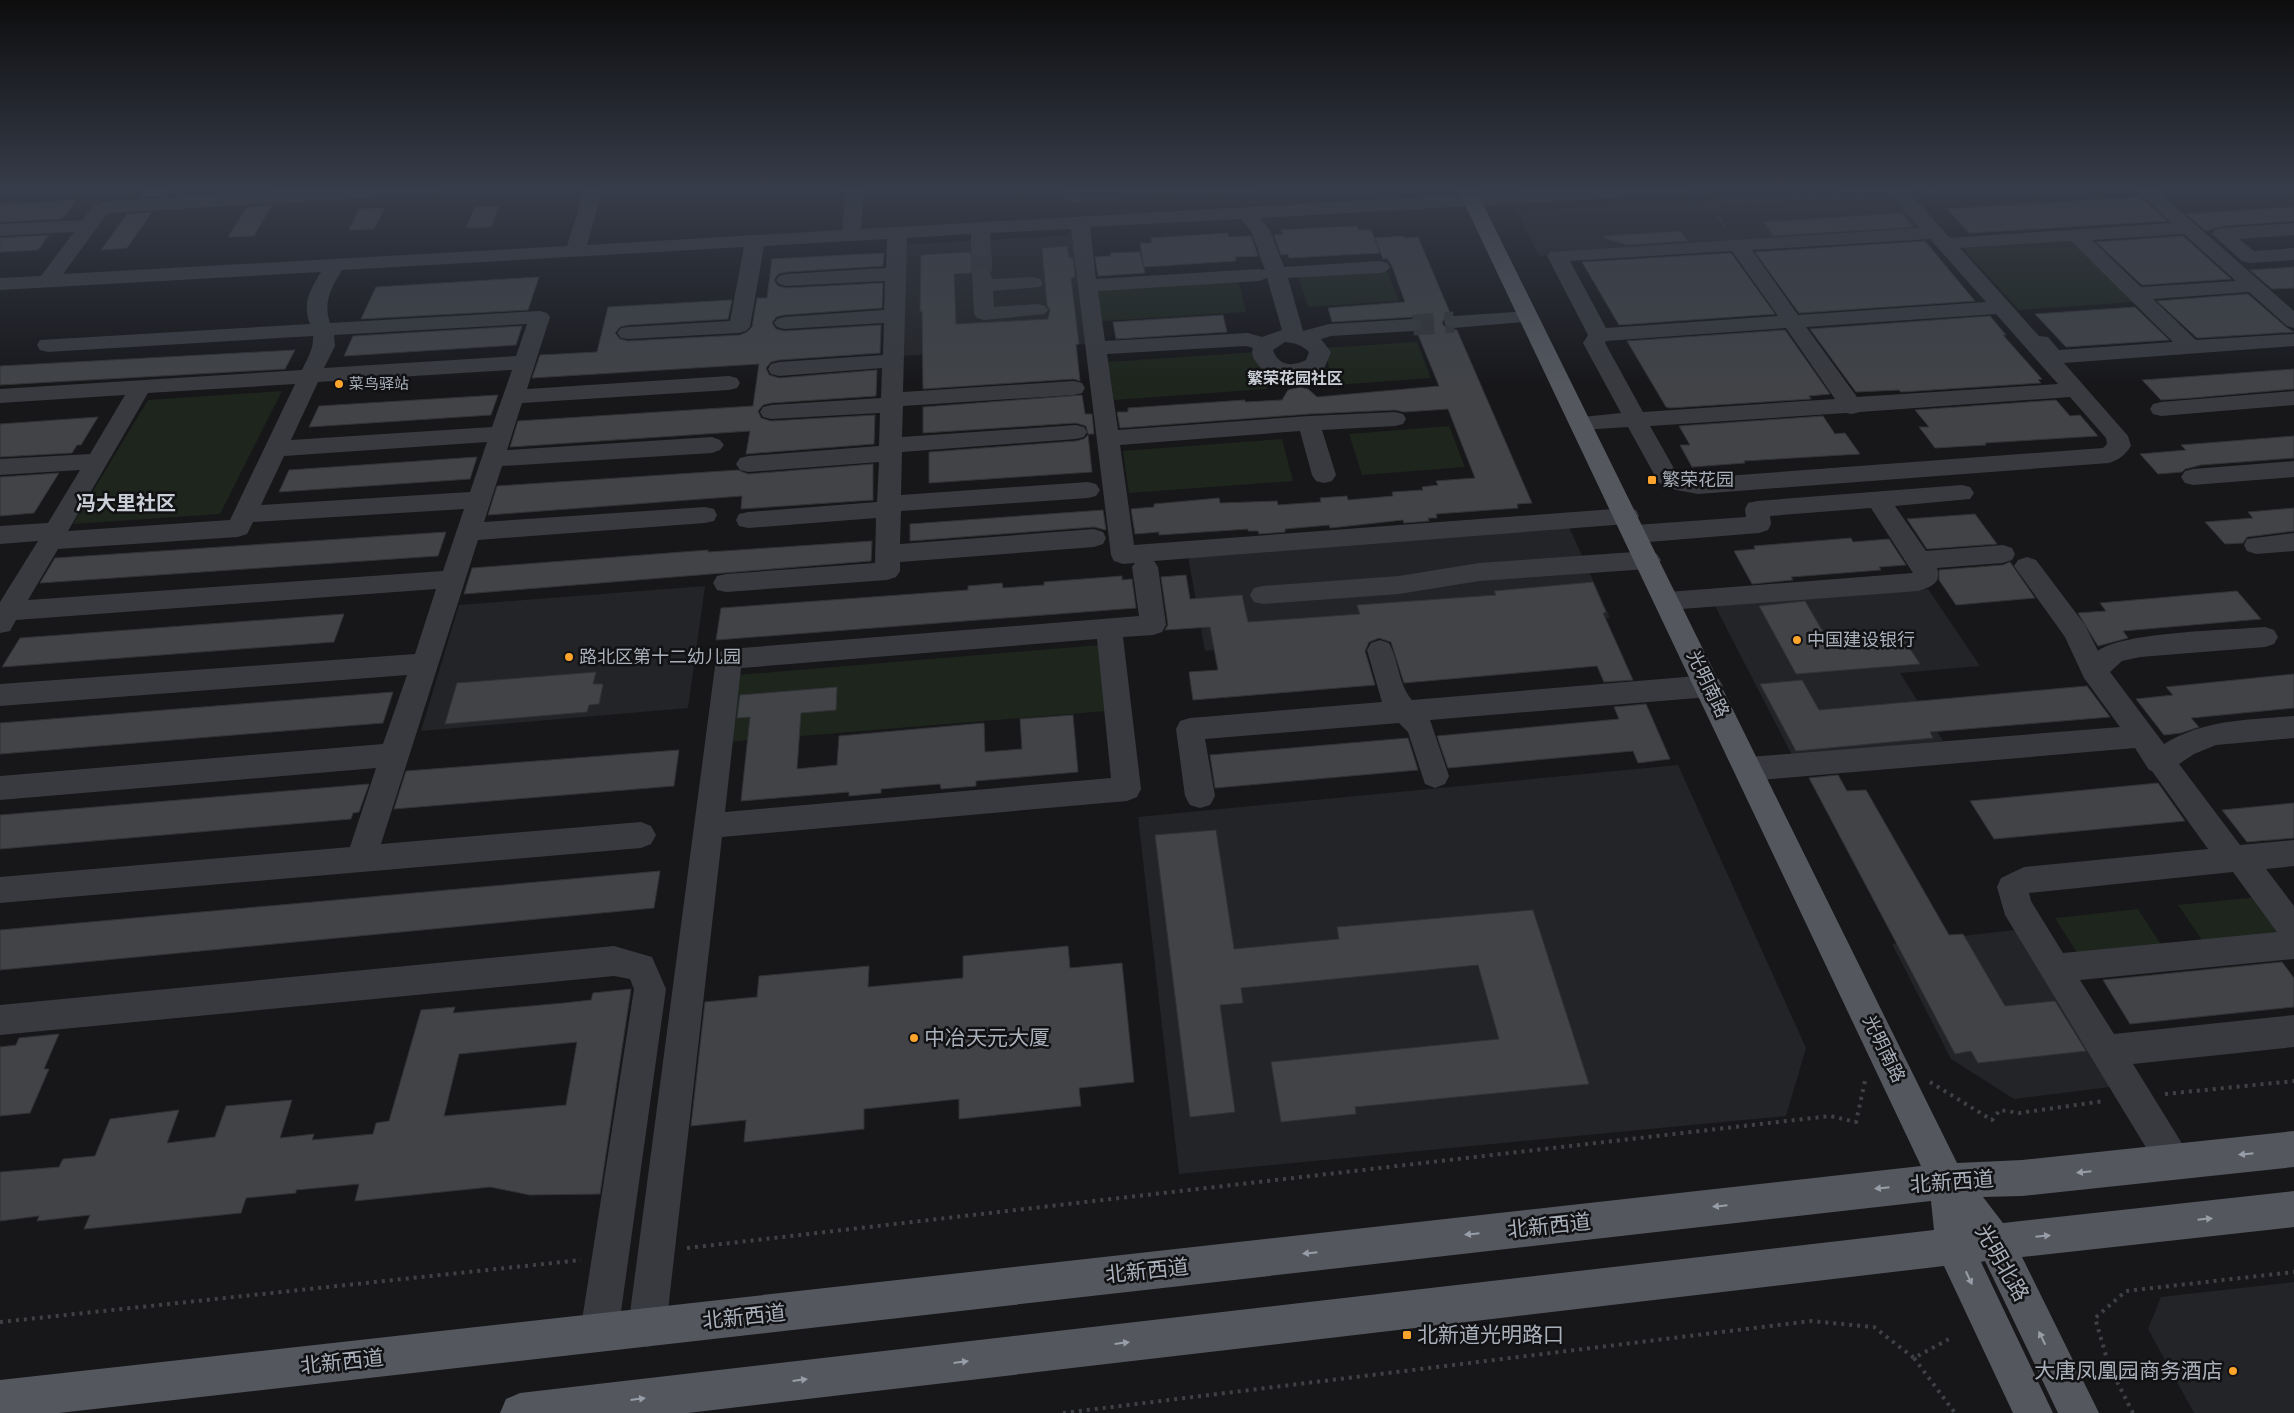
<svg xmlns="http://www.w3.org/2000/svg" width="2294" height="1413" font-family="'PT Sans Narrow','Noto Sans SC',sans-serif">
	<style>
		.built { fill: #232427 }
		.green { fill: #1d251d }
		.building { fill: #414347; stroke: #313236; fill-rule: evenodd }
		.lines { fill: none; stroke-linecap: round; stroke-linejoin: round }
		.minor-tunnel { stroke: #34363a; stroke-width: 21; stroke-dasharray: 21 11; stroke-linecap: butt }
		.path-far1 { stroke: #3e4146; stroke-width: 2.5; stroke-dasharray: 2 3; stroke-linecap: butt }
		.path { stroke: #3e4146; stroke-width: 4; stroke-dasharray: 3 5; stroke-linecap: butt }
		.minor { fill: #383a3f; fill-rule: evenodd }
		.major { fill: #54575e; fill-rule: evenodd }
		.oneway { fill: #989ea8 }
		.poi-dot { fill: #fda42c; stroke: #121215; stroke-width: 2 }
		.labels { text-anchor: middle; stroke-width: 5; stroke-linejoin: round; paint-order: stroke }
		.far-poi-label { font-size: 15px; fill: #a9b0ba; stroke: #121215; text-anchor: start }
		.far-quarter-label { font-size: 16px; font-weight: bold; fill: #caced6; stroke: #121215 }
		.poi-label { font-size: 18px; fill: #a9b0ba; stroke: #121215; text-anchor: start }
		.street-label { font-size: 18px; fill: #a9b0ba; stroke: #121215 }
		.quarter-label { font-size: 20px; font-weight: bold; fill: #caced6; stroke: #121215 }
		.near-poi-label { font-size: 21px; fill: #a9b0ba; stroke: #121215; text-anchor: start }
		.near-street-label { font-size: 21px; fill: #a9b0ba; stroke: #121215 }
	</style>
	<rect width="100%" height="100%" fill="#17171a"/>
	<path class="built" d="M1081,188H1315L1083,202Z
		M1893,188L1931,231L1539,256L1516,211Z
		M1075,235L1089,344L900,356L903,245Z
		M1569,527L1610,618L1205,651L1188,556Z
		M705,586L688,708L421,731L459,605Z
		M1928,589L1980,666L1900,673L1943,741L1792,755L1715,606Z
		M1678,765L1806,1048L1786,1116L1179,1174L1138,817Z
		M2024,929L2118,1086L2014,1099L1951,1059L1892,944Z
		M2294,1282V1413H2194L2148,1329L2161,1297Z"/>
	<path class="green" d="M2074,239L2137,302L2019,310L1961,246Z
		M1386,269L1399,301L1308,307L1298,275Z
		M1238,279L1246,312L1102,321L1097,288Z
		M1417,342L1431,378L1335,385L1323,348Z
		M1257,352L1267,389L1114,400L1108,362Z
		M282,391L220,514L73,524L148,400Z
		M1449,426L1465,467L1362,475L1349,434Z
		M1282,439L1293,481L1129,493L1123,451Z
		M1099,645L1106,711L728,742L737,675Z
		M2259,897L2289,938L2206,946L2178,905Z
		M2138,909L2165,951L2081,959L2055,918Z"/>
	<path class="building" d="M146,188H169L164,196L139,197Z
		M2140,197L2167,221L1969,233L1947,209Z
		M77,200L62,219L0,222V204Z
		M272,205L254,236L228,237L247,207Z
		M499,206L491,227L466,228L475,207Z
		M2294,207V221L2222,226L2206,231L2186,214Z
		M385,208L374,229L349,230L359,209Z
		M152,212L127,248L101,250L127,214Z
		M1901,213L1913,227L1773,236L1763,222Z
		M1357,226L1359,230H1371L1380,253L1289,258L1288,254L1281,255L1274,235L1283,234L1281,230Z
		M1681,231L1688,241L1627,245L1604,238V236Z
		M1228,233L1229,237L1251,236L1258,256L1235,257L1236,261L1144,267L1140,243H1152L1151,238Z
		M49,235L38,250L0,252V238Z
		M1404,236L1405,238L1418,237L1451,315L1446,317L1442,323L1446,328L1457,330L1532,503L1517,504L1518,508L1436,514L1437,518H1428L1429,521L1404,523L1403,520L1330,528L1329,525L1285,529V532L1259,534L1258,531H1248V529L1159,535V532L1135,534L1131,509L1154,507V504L1219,498L1220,503L1277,501L1278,505L1321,502L1320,498L1347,496L1348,500L1393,496L1392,492L1423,490L1422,487L1438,485L1436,481L1475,478L1448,409L1404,412L1395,410L1309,414L1120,428L1117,412H1128V408L1245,400V402L1282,400L1288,390L1300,387L1308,389L1317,397L1439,386L1417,332L1424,326L1422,320L1413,317L1332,322L1328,308L1405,302L1392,266L1387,258L1383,259L1375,238Z
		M2183,236L2231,279L2142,285L2096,242Z
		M1925,241L1975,301L1799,313L1755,252Z
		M1067,246L1069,258H1073L1075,277L1071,278L1079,344H1076L1080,381L1074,379L923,389L922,311L920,312L921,255L969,252L973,257L980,259L988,257L989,267L981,265L974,268L970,273L954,274L956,324L1048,319L1050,310L1047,305L1042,248Z
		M1140,252L1145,273L1098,276L1095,257L1111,256L1110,253Z
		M884,253L883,266L786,272L778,274L774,280L778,286L786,288L883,283L882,308L784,315L776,317L772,323L776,329L784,331L881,325L880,353L779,360L771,362L766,368L769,375L779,378L877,370L876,396L771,403L763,405L758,411L761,418L771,421L875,415L874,444L746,454L750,431L510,447L518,421L753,406L759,364L532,378L540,355L597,352L608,307L732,300L728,319L628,325L620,327L615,333L620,339L628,341L740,335L747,332L752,327L757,298H767L772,259Z
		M1731,253L1775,314L1619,325L1582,262Z
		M2294,267V288L2272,289L2250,270Z
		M539,277L528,310L361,319L376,287Z
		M2248,294L2286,327L2294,332L2197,338L2157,301Z
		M2135,307L2169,340L2066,347L2035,314Z
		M1223,315L1227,332L1116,339L1113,322Z
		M1990,316L2006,335H2003L2042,379L2038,380L2041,383L1901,392L1899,390L1856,392L1810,329Z
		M522,326L516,345L344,356L353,336Z
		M1785,330L1830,394L1809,396L1811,399L1670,408L1666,407L1627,341Z
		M295,350L285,369L0,385V366Z
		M2294,369V389L2192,398L2161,400L2142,380Z
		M498,395L491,415L309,427L319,406Z
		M1082,395L1085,414H1092L1094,434H1088L1086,426L1076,423L923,433V407Z
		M2056,400L2070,416L2080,415L2098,436L1985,443L1986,445L1935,448L1919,427H1929L1915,410Z
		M1823,416L1835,434L1845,433L1860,454L1744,461L1745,463L1692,467L1680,445H1690L1679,426Z
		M98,417L81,445H77L72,453L0,457V424Z
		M1088,435L1092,472L929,483V452L1076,441L1084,439Z
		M2294,436V458L2201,465L2185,469L2182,472L2158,474L2140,454L2186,450L2181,445Z
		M477,457L470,479L279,492L289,470Z
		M873,464V500L741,509L742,496L488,515L497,486L738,470L748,474Z
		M59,473L34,513L0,516V477Z
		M2294,508V531L2247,537L2243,543L2225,544L2205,522L2253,518L2248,512Z
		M1103,510L1106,530L1094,527L910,541V524Z
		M1975,514L1997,544L1927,549L1907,519Z
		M446,532L438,556L40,583L55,558Z
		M1851,538L1853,542L1889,539L1906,565L1879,567L1881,570L1791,577L1793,580L1752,584L1734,551L1755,549L1754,546Z
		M872,541L871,561L464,594L472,568L708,550V552Z
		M2010,562L2035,598L1956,605L1939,580V570L2003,565Z
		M1186,575L1190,599L1242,595L1248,622L1360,614L1357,605L1496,595L1494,591L1593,582L1606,612L1603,613L1633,680L1604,682L1597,666L1404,683L1391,642L1379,638L1369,642L1365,651L1375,685L1193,700L1189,672L1218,670L1210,627L1165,630L1168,625L1161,577Z
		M1122,576V580L1132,579L1136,608L716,640L721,608L968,590V586L1002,583L1003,588L1044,585V582Z
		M2237,591L2261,619L2123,631L2128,638L2098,646L2078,613L2106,611L2100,603Z
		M1805,601L1829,642L1901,635L1920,664L1796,674L1759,606Z
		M344,614L334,642L2,667L20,638Z
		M596,672L593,684H603L599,704L589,705L587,712L445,724L457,683Z
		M2294,674V708L2191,718L2199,727L2181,733L2164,735L2136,699L2173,695L2166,687Z
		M1802,680L1819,710L2087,686L2110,717L1930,732L1933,738L1796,751L1760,684Z
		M837,687L836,710L801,713L797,769L837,765L839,736L984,723L985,752L1022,749L1020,719L1073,715L1078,772L976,781V786L941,789L940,784L881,789V793L849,796V792L741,801L750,717L737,718L740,695Z
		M393,692L383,723L0,754V723Z
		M1646,704L1670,759L1638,763L1633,751L1448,768L1437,736L1619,719L1614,707Z
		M1408,738L1418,770L1215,788L1210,755Z
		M679,750L674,786L394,809L406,771Z
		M1838,775L1847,791L1866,790L1949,935L1963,934L2005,1006L2055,1001L2086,1051L1978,1063L1971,1051L1955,1054L1809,778Z
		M2158,783L2185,821L1994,839L1970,801Z
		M369,784L359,812L353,813L351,819L0,849V815Z
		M2294,803V838L2247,842L2222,810Z
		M1216,830L1234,949L1339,939L1337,927L1533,910L1589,1084L1355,1107L1356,1114L1281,1122L1271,1062L1499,1039L1478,965L1241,988L1243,1003L1220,1005L1235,1112L1190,1117L1155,835Z
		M660,871L654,908L0,970V930Z
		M1068,946L1070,968L1122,963L1134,1082L1079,1088L1081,1106L959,1119V1099L864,1109V1129L744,1142L746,1120L691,1126L705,1002L757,997L759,976L869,966L868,987L963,978V956Z
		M2282,962L2294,978V1007L2130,1024L2103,980Z
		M631,989L600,1194L530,1195L490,1187L355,1201L359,1184L296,1190V1193L246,1198L241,1213L84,1229L90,1215L37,1221L39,1216L0,1221V1172L59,1167L63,1159L95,1156L110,1119L179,1110L167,1143L215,1137L226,1106L292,1100L280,1138L314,1134L312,1140L373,1134L376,1123L389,1121L421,1010L455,1007L453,1013L564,1003L591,1000L593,993ZM577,1042L566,1105L444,1116L459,1054Z
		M59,1034L44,1069H49L30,1113L0,1116V1047L16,1045L19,1038Z"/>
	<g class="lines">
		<path class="minor-tunnel" d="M981,251L982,273
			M1413,325L1454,322"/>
		<path class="path-far1" d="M1923,191L1972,188
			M1709,204L1726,228
			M1688,205L1876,194"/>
		<path class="path" d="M1930,1082L1992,1120L2000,1110L2019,1113L2104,1101
			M2165,1094L2294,1081
			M687,1248L1830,1116L1856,1122L1865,1081L1863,1077
			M0,1322L581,1260
			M1914,1358L1955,1413
			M1063,1413L1811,1321L1874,1327L1914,1358L1949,1339
			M2133,1413L2109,1366L2095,1318L2126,1291L2294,1272"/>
		<path class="minor" d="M335,188H438L436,192L429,194L111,213L107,214L63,274L567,246L585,188H603L587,245L842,230L846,188H864L861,229L1583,188H1689L1687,192L1680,194L1260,218L1270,230L1284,267L1380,261L1387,263L1390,267L1387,271L1380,273L1288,278L1303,331L1329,324L1413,319L1420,321L1423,325L1420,329L1413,331L1331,336L1321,339L1331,352L1324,369C1303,380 1271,384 1256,362C1253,358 1251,353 1253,348L1246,346L1107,354L1118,430L1309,416L1395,412L1403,414L1406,419L1403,424L1395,426L1322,430L1336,475L1332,481L1324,483L1316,481L1312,475L1300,431L1120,445L1134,545L1627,508L1636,510L1639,516L1636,522L1627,524L1154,561L1158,567L1166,625L1162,632L1153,635L1123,637L1141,789L1137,797L1127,801L722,837L666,1328L660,1341L647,1347L634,1341L628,1328L716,659L720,652L729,649L1139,616L1132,567L1135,563L1123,564L1114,561L1111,555L1071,229L990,233L991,251L988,255L981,257L974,255L971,251V234L907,238L903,392L1074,381L1082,383L1085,388L1082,393L1074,395L903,406L902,437L1076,425L1084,427L1087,432L1084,437L1076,439L902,452L901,495L1088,482L1096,484L1100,490L1096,496L1088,498L901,511L900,544L1094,529L1103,532L1106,538L1103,544L1094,547L900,562V571L896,577L887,580L726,592L717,590L713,583L717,576L726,574L875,563L876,518L748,528L739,526L736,520L739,514L748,512L877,502L879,462L748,472L740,470L736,464L740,458L748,456L879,446L880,413L771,419L763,417L760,412L763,407L771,405L881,398L882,368L779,376L771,374L768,369L771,364L779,362L883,355L884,323L784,329L777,327L774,323L777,319L784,317L884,310L885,281L786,286L779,284L776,280L779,276L786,274L886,268L887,239L764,246L750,327L746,331L739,333L628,339L621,338L617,333L621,328L628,327L730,321L744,247L342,270C331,288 323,302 330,323L540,311L547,313L550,317L527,389L729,376L737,378L740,383L737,388L729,390L522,403L507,450L712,437L720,440L724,445L720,450L712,453L502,466L484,522L705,507L714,509L717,515L714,521L705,523L478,540L381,844L641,822L651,826L656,835L651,844L641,848L0,903V877L350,847L376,768L0,800V776L383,744L407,675L0,706V684L415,654L436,589L16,620L10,631L0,633V602L38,541L0,544V526L48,523L80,470L0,475V459L90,454L125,395L0,403V389L302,370C307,359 314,349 313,336L48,352L40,350L37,345L40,340L310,324C302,303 310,290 321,272L0,290V278L41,276L74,232L0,236V224L83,220L93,206L109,201ZM1241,219L1251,231L1265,270L1259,269L1096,279L1090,227ZM1267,278L1282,330L1262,337L1248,333L1105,341L1098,291L1259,281ZM527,324L516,356L324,368L335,346L334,335ZM1285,342C1295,343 1302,345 1309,352L1306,360C1293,367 1278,366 1273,350ZM512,370L492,427L291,440L318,382ZM295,384L230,520L68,531L148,393ZM487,442L470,492L261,505L284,456ZM464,509L443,571L28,600L58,549L238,537L247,534L253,522ZM1097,639L1111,778L725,812L741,668Z
			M1063,188H1081L1082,197L1080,201L1073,203L1066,201Z
			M1886,188H1905L1950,238L2171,223L2134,188H2154L2294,311V328L2287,326L2249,292L2153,299L2196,340L2294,334V346L2064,363L2128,436L2131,446C2125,455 2119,460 2109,463L1698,494L1676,490L1659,483L1628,427L1581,430L1573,428L1570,423L1573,418L1621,413L1583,343L1588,335L1547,256L1550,252L1920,228ZM2184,234L2236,281L2141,287L2092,240ZM1930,239L1986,302L1798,315L1752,250ZM2071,241L2173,342L2059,350L2048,337L2039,336L1960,248ZM1732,251L1778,316L1606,328L1570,261ZM1996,314L2058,384L1857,397L1806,327ZM1786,328L1835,399L1643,412L1605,343L1606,341ZM2070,397L2106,438L2107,444L2103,448L1698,478L1676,472L1650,426L1846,413L1852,414L1860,412Z
			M2294,223V235L2239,239L2254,251L2294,248V260L2249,263L2242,261L2212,234L2215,230L2222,228Z
			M982,267L989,269L992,279L1033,277L1040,279L1043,283L1040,287L993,291L994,307L1038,304L1045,306L1048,310L1045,314L984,320L977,318L974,314L972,273L975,269Z
			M1529,311L1536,313L1539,317L1536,321L1454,328L1447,326L1444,322L1447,318L1454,316Z
			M2294,391V405L2161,416L2153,414L2150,409L2153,404L2161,402Z
			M2294,461V477L2193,485L2185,483L2181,477L2185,471L2193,469Z
			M1962,485L1970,487L1974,493L1970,499L1895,506L1926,551L2003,545L2012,548L2015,554L2012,560L2003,563L1937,568C1942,583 1931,587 1918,591L1668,610L1659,608L1655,601L1659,594L1668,592L1913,573L1871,508L1770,516L1771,524L1768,530L1759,533L1636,543L1627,540L1624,534L1627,528L1636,525L1746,517L1745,509L1748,503L1757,501Z
			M2294,533V551L2256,554L2247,551L2244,545L2247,539Z
			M1648,551L1657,554L1661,560L1657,566L1648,569L1479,581L1399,594L1263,604L1254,602L1250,595L1254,588L1263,586L1399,576L1479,563Z
			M2027,557L2036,560L2085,625L2098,651C2121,632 2231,630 2265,627L2274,630L2278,637L2274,644L2265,647L2140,657L2122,661L2110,672L2164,744C2205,719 2248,720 2294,716V738L2216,745L2194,754L2179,764L2240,845L2294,840V866L2266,869L2294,906V959L2080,980L2114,1034L2294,1015V1047L2133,1064L2186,1150L2192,1162L2186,1174L2174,1180L2162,1174L2005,915L1997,887L2001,878L2024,867L2208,849L2152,771L2149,770L2135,748L1749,781L1739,777L1735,769L1739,761L1749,757L2120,727L2084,678L2065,637L2014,566L2018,560ZM2233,872L2277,932L2063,953L2031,901L2029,893Z
			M1380,640L1389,643C1399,661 1398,684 1412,700L1709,675L1719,679L1723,686L1719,693L1709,697L1430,720L1449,776L1445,784L1435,788L1425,784L1408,732L1399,723L1205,739L1215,796L1210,805L1200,808L1190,805L1185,796L1176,729L1180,721L1190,718L1382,702L1367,650L1371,643Z
			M614,946L652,957L666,989L618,1333L613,1347L599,1352L585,1347L580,1333L634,989L630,979L614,976L0,1035V1005Z"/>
		<path class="major" d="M1457,188H1475L1957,1163L2022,1160L2294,1131V1167L2022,1196L1983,1197L2003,1223L2294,1191V1227L2022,1257L2099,1413H2058L1985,1261L1981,1262L2053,1413H2013L1944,1266L688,1413H500L506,1399L520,1393L1934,1230L1931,1201L59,1413H0V1380L1921,1166Z"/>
	</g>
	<defs><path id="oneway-solid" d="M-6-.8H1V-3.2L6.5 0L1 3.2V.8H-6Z" transform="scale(1.25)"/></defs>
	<g class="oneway">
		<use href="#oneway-solid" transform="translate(2246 1154) rotate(174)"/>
		<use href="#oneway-solid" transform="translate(2084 1172) rotate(174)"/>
		<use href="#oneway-solid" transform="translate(1882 1188) rotate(174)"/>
		<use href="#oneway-solid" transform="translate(1720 1206) rotate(174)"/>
		<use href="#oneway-solid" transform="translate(2205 1219) rotate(-6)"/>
		<use href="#oneway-solid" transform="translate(1472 1234) rotate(174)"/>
		<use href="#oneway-solid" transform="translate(2043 1236) rotate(-6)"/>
		<use href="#oneway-solid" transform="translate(1310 1253) rotate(174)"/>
		<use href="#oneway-solid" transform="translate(1969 1278) rotate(65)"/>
		<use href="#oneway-solid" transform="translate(2042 1338) rotate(-116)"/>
		<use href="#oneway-solid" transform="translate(1122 1343) rotate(-7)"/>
		<use href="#oneway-solid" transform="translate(961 1362) rotate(-7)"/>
		<use href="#oneway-solid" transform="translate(800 1380) rotate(-7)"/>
		<use href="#oneway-solid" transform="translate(638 1399) rotate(-7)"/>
	</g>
	<linearGradient id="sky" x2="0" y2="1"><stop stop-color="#0d0d0e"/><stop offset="0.49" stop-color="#363c49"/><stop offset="1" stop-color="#363c49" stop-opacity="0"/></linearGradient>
	<rect width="2294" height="386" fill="url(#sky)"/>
	<g class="poi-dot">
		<circle cx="339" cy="384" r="5"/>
		<rect x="1647" y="475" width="10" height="10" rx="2.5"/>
		<circle cx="1797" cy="640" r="5"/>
		<circle cx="569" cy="657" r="5"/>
		<circle cx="914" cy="1038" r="5"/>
		<rect x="1402" y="1330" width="10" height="10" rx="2.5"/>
		<circle cx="2233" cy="1371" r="5"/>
	</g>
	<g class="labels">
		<g class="far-poi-label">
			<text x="349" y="389">菜鸟驿站</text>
		</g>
		<g class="far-quarter-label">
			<text x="1295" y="384">繁荣花园社区</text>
		</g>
		<g class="poi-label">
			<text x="1662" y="486">繁荣花园</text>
			<text x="1807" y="646">中国建设银行</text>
			<text x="579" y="663">路北区第十二幼儿园</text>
		</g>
		<g class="street-label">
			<text transform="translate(1708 684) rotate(64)" y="6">光明南路</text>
			<text transform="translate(1884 1049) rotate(64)" y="6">光明南路</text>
		</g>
		<g class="quarter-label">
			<text x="126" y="510">冯大里社区</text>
		</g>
		<g class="near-poi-label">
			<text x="924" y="1045">中冶天元大厦</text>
			<text x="1417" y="1342">北新道光明路口</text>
			<text x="2223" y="1378" text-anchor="end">大唐凤凰园商务酒店</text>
		</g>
		<g class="near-street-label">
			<text transform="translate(1952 1182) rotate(-4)" y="7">北新西道</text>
			<text transform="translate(1549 1226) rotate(-6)" y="7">北新西道</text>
			<text transform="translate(2002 1263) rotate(60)" y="7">光明北路</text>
			<text transform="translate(1147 1271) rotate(-6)" y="7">北新西道</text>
			<text transform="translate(744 1317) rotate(-6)" y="7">北新西道</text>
			<text transform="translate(342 1362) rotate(-6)" y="7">北新西道</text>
		</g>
	</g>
</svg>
